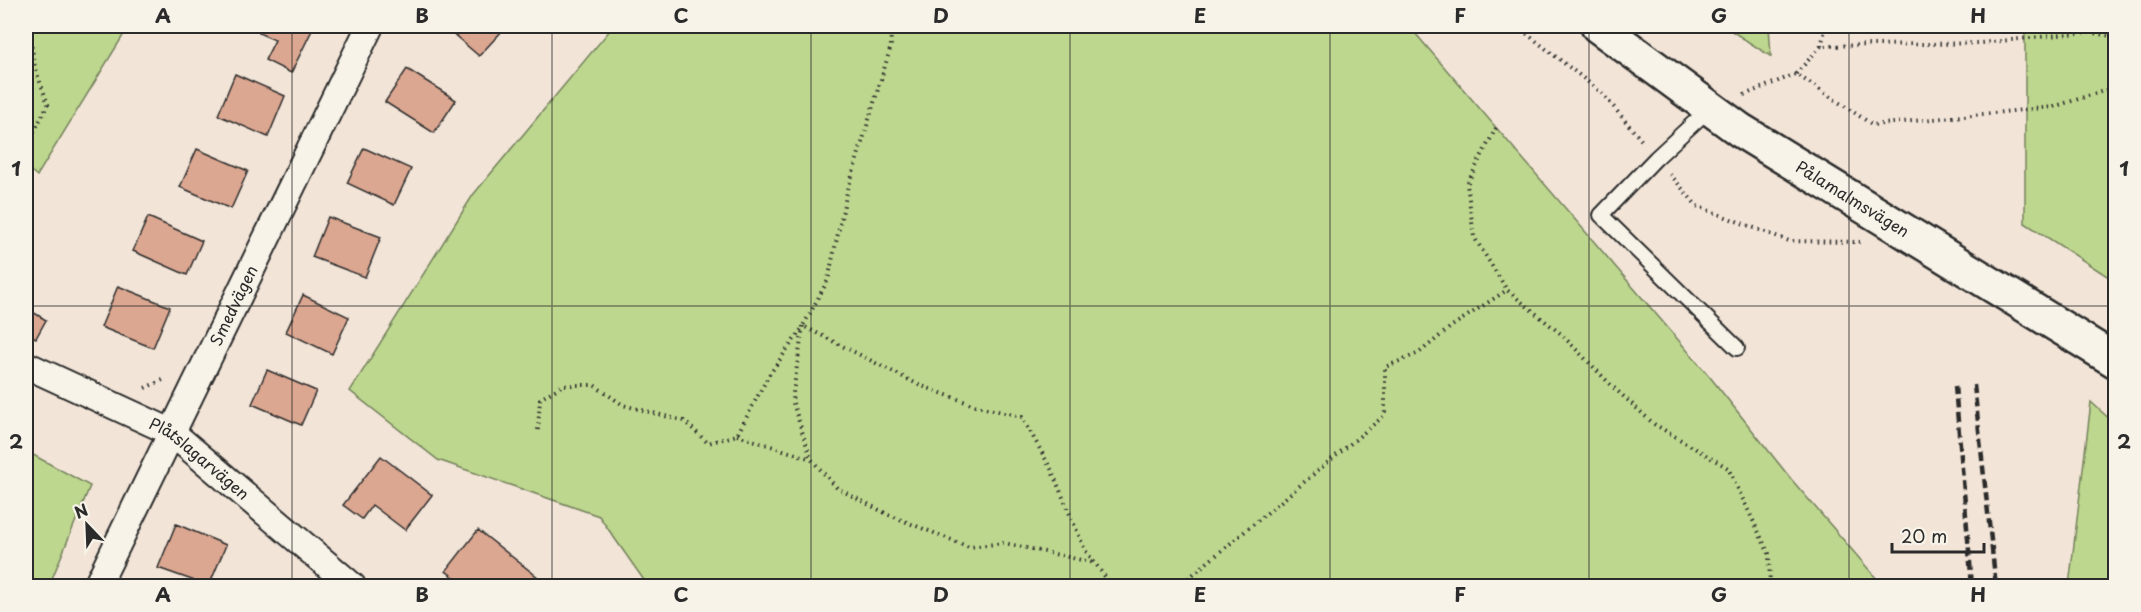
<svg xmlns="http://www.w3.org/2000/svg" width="2141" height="612" font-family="'Playpen Sans',sans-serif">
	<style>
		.green { fill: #bdd78e; stroke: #74815c; stroke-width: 1.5 }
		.building { fill: #dca791; stroke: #2b2b2b; stroke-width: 1.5 }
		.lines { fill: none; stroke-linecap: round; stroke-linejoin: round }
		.service-casing { stroke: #2b2b2b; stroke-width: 18 }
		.minor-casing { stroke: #2b2b2b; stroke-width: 30 }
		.tertiary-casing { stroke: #2b2b2b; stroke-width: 38 }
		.path { stroke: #2b2b2b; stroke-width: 4; stroke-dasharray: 1.5 4.5; stroke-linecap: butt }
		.service { stroke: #f7f3e8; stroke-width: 14 }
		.minor { stroke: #f7f3e8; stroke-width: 26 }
		.tertiary { stroke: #f7f3e8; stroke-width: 33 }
		.rail { stroke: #2b2b2b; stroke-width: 4.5; stroke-dasharray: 9 4.5; stroke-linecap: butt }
		.grid { fill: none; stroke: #2b2b2b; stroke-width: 1.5; stroke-opacity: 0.55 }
		.labels { text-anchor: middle; stroke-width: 6; stroke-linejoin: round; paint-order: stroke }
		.street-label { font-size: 16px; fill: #2b2b2b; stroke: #f7f3e8 }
		.neatline { fill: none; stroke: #2b2b2b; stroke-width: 2 }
		.grid-label { font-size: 20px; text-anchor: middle; font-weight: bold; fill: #2b2b2b }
	</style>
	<rect width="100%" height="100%" fill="#f2e4d7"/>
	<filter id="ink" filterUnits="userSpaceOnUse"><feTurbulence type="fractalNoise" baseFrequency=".0167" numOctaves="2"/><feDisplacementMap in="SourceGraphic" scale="12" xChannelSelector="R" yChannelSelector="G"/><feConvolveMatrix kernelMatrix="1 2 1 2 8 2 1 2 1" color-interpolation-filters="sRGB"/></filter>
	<g filter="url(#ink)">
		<path class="green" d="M26,26H129L37,176L26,167Z
			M619,26H1409L1710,377L1791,479L1883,586H648L599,516L438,460L350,391L473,195L610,30Z
			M1724,26H1769L1771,56H1770Z
			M2025,26H2115V281L2025,223Z
			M2091,402L2115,424V586H2069Z
			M26,451L90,486L49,586H26Z"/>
		<path class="building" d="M262,26H314L291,73L265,60L275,40L259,33Z
			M444,26H498L503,30L479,56Z
			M407,69L456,100L434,133L385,102Z
			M235,74L285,96L268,137L218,115Z
			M364,148L411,169L394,205L347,183Z
			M197,149L248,171L231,209L180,187Z
			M148,217L202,241L187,275L133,251Z
			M328,217L381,237L365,277L312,257Z
			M118,286L170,307L153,348L101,327Z
			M303,295L349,317L332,354L286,332Z
			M26,308L46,320L36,338L26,333Z
			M267,370L316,391L301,425L252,404Z
			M381,456L432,495L405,530L372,505L362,519L343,505Z
			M176,524L226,545L209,586L158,568Z
			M478,530L544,582L541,586H465L446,571Z"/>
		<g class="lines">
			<g class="service-casing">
				<path id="service" d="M1710,108L1656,158L1601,215L1737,348"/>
			</g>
			<g class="minor-casing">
				<g id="minor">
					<path id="s1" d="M26,365L171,432L352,586"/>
					<path id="s2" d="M97,586L370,26"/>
				</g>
			</g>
			<g class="tertiary-casing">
				<g id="tertiary">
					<path id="s3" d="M1598,26L1740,130L2116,361"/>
				</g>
			</g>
			<path class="path" d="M890,26L891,46L846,196L828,280L803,326L919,385L977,406L1022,417L1051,469L1085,550L1112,586
				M1517,26L1602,93L1642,141
				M1821,46L1826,26
				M1796,74L1821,46L1981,43L2088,32L2116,37
				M1744,95L1796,74L1873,125L2053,107L2116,87
				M1496,128L1467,184L1474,237L1507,290L1561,334L1613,387L1654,424L1728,468L1769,554L1770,586
				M26,148L48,104L35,68L29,29L32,26
				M1670,174L1697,206L1789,241L1860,242
				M803,326L792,400L811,459L837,488L889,515L969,547L1004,543L1095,563
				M145,388L165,379
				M538,430L540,399L563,385H594L623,405L684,421L708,443L737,435L769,375L803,327
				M737,435L811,459
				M1179,586L1385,415V367L1419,353L1452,326L1507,290"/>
			<use href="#service" class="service"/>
			<use href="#minor" class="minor"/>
			<use href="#tertiary" class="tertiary"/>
			<path class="rail" d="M1974,385L1996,586
				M1955,386L1972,586"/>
		</g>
	</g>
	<path class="grid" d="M292,26V586M552,26V586M811,26V586M1070,26V586M1330,26V586M1589,26V586M1849,26V586M26,306H2116"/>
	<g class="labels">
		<g class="street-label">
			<text dy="6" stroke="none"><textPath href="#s3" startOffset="308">Pålamalmsvägen</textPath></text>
			<text dy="6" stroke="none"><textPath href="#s2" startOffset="312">Smedvägen</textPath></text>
			<text dy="6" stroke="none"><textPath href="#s1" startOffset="198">Plåtslagarvägen</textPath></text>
		</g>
	</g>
	<rect width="2141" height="612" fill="none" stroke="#f7f3e8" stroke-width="66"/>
	<g transform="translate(87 525) rotate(337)" stroke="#f7f3e8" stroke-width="4.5" paint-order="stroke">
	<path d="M0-4.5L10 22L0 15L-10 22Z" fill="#2b2b2b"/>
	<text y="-9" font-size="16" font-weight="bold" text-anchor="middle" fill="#2b2b2b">N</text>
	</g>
	<path d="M1892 543v9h92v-9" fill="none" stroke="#2b2b2b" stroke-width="3"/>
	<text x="1901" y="543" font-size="18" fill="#2b2b2b" stroke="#f7f3e8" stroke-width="4.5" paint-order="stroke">20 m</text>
	<rect x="33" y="33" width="2075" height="546" class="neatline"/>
	<g class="grid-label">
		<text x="163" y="23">A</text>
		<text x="422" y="23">B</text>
		<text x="681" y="23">C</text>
		<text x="941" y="23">D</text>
		<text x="1200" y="23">E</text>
		<text x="1460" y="23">F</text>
		<text x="1719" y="23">G</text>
		<text x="1978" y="23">H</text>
		<text x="16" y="176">1</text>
		<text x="2124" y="176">1</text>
		<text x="16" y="449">2</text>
		<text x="2124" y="449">2</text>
		<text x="163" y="602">A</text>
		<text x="422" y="602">B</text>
		<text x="681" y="602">C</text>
		<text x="941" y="602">D</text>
		<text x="1200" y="602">E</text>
		<text x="1460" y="602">F</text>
		<text x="1719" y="602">G</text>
		<text x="1978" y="602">H</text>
	</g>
</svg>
